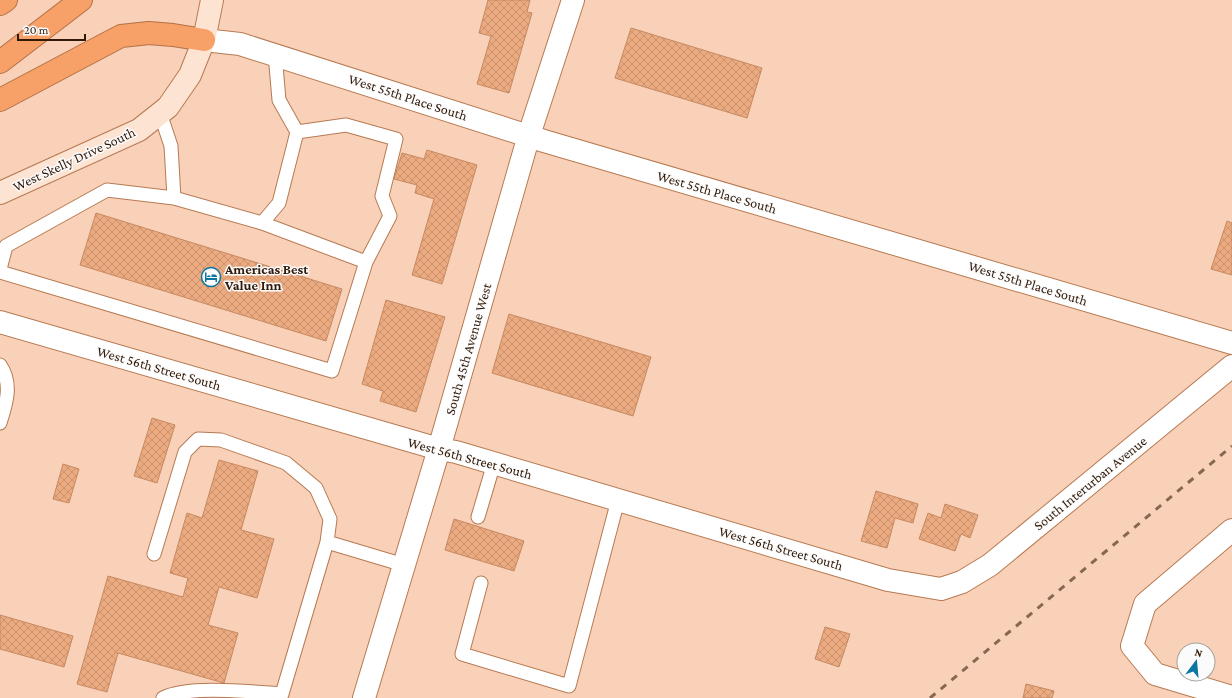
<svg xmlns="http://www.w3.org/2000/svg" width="1232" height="698" font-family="'Crimson Pro',serif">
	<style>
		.building { fill: url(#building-cross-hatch); stroke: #c78960 }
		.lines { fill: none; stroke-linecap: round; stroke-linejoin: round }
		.lane-casing { stroke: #b77a52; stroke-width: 15 }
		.street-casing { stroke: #b77a52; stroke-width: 24 }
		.secondary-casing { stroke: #b77a52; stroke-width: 24 }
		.highway-casing { stroke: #b27146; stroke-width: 24 }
		.lane { stroke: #fff; stroke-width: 13 }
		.street { stroke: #fff; stroke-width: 22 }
		.secondary { stroke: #fde3d2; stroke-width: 22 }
		.highway { stroke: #f7a168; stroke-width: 22 }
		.rail { stroke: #856752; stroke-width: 3; stroke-dasharray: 7 7; stroke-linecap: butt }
		.labels { text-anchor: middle; stroke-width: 3; stroke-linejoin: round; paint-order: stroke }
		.street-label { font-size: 14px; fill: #311908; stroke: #fbfbfb }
		.poi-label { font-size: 14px; font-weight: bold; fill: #311908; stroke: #fbfbfb; text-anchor: start }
	</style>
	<defs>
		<pattern id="building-cross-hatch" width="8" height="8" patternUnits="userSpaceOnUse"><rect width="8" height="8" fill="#ebaa80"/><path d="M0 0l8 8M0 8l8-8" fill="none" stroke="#ca926d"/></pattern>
	</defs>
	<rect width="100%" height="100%" fill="#f9d1b8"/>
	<path class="building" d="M488,0H530L527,12L532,13L509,93L477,84L491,36L479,33Z
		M631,28L762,68L747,118L615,78Z
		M427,150L477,165L442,284L412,275L434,199L415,193L417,185L394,179L402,153L424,159Z
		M96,213L342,289L326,341L80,265Z
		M1227,221L1232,223V275L1211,269Z
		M386,300L445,317L416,412L380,401L383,391L362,384Z
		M509,314L651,357L633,416L492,373Z
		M152,418L175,425L157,483L134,476Z
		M219,460L258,471L241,530L274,539L257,598L219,587L208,625L238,633L224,683L118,653L107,692L77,684L108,576L183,597L188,578L170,573L187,513L202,518Z
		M63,464L79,469L69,503L53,499Z
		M876,491L918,504L913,523L895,518L887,548L861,541Z
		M945,504L978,515L970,538L961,534L955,551L919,539L928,513L941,518Z
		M454,519L524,541L514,571L445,550Z
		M0,615L73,636L64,667L0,649Z
		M825,627L850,634L839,667L815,659Z
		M1026,684L1054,691L1052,698H1023Z"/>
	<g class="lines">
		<g class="lane-casing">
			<path id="lane" d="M160,113L171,146L174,198L262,223L279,203L297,132L279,100L275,54
				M297,132L346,125L396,139L382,196L390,216L366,262
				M0,269L6,246L107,190L174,198
				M0,272L332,371L366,262L262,223
				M0,365C13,384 6,404 0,423
				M478,517L494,463
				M154,554L185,452L198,439L221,440L286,463L316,488L330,519L327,542L404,565
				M481,583L462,654L569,686L618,500
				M163,698C188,685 252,692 282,694L327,542"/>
		</g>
		<g class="street-casing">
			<path id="street" d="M204,40L240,44L544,141L1232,343
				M0,322L439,449L456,452L888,580L941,589L962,582L990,565L1232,366
				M1232,530L1145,604L1132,646L1155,674L1232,697
				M364,698L439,449L529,135L573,0"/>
		</g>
		<g class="secondary-casing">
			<path id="secondary" d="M0,193L139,130L168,107L190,75L204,40L212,0"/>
		</g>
		<g class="highway-casing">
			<path id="highway" d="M0,4L6,0
				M0,62L81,0
				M0,100L121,36L149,33L173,35L204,40"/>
		</g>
		<use href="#lane" class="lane"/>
		<use href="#street" class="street"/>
		<use href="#secondary" class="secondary"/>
		<use href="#highway" class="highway"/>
		<path class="rail" d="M930,698L1232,446"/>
	</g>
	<defs>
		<g id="hotel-ring" transform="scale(1)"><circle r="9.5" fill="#fbfbfb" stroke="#0a76a1" stroke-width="1.5"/><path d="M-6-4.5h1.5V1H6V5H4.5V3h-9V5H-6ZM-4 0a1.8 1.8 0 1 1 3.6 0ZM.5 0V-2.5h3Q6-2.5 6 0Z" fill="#0a76a1"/></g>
	</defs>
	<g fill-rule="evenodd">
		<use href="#hotel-ring" x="211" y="277"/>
	</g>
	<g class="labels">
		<g class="street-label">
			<text transform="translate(408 97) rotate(18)" y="5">West 55th Place South</text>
			<text transform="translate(74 159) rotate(-25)" y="5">West Skelly Drive South</text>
			<text transform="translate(717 192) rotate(16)" y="5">West 55th Place South</text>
			<text transform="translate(1028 283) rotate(17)" y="5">West 55th Place South</text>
			<text transform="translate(468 349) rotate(-74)" y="5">South 45th Avenue West</text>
			<text transform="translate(159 368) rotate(16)" y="5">West 56th Street South</text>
			<text transform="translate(470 458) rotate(15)" y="5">West 56th Street South</text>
			<text transform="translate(1090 483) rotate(-39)" y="5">South Interurban Avenue</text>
			<text transform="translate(781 548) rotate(16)" y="5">West 56th Street South</text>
		</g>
		<g class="poi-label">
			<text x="225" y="274">Americas Best<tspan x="225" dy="16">Value Inn</tspan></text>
		</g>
	</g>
	<g transform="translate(1196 662) rotate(16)"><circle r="19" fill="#fbfbfb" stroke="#aaa19a"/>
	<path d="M0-3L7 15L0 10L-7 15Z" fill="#0a76a1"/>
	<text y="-6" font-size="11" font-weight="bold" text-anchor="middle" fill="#311908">N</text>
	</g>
	<path d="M18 34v6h67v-6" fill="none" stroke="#311908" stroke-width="2"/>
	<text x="24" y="34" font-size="12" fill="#311908" stroke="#fbfbfb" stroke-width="3" paint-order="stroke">20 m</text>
</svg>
